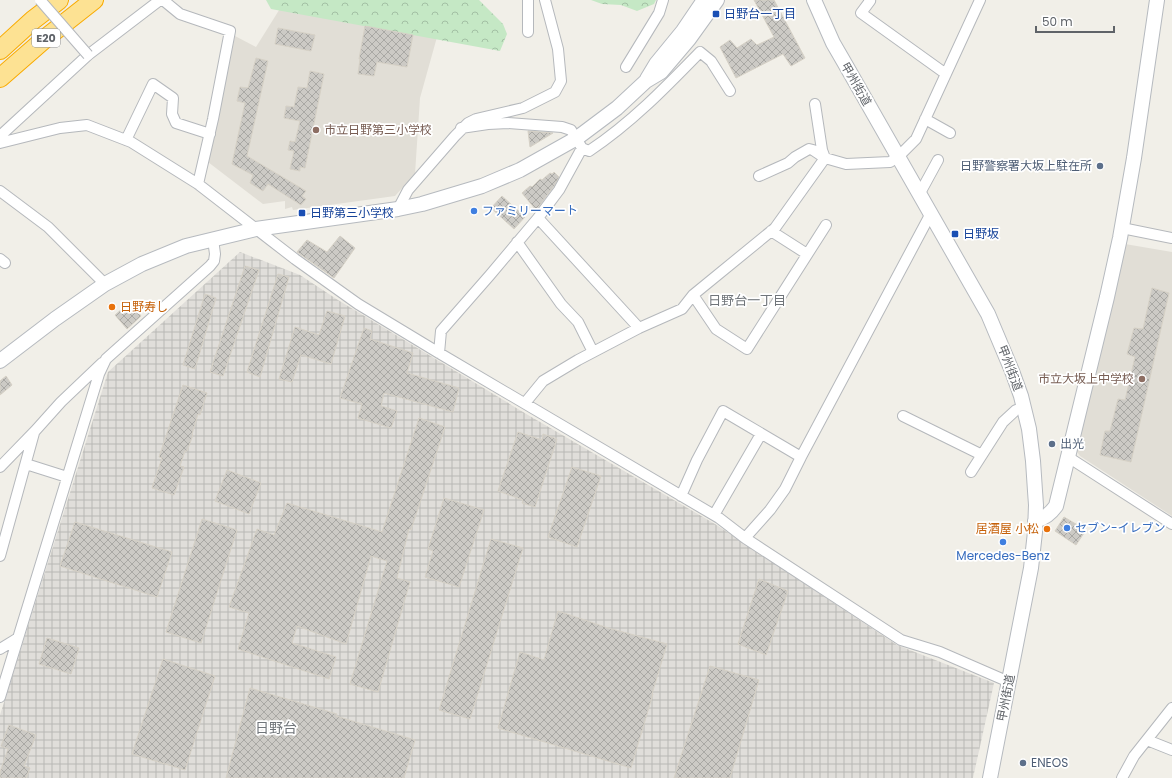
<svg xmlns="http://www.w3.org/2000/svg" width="1172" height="778" font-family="Poppins,'Noto Sans JP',sans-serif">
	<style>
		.industrial { fill: url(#industrial-grid) }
		.education { fill: #e1ded6 }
		.forest { fill: url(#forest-crowns) }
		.building { fill: url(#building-cross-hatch); stroke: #d6d1c6 }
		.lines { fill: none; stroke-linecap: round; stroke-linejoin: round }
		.street-casing { stroke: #b5b8bc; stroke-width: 12 }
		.secondary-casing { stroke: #b6babf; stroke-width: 16 }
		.highway-casing { stroke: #f9ab00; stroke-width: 20 }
		.street { stroke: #fff; stroke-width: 10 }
		.secondary { stroke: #fff; stroke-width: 14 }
		.highway { stroke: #fde293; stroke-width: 18 }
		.street-bridge-casing { stroke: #b5b8bc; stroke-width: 12; stroke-linecap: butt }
		.street-bridge { stroke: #fff; stroke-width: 10 }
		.transit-dot { fill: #1a4fb4; stroke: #fff; stroke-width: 1.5 }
		.education-dot { fill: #8d6e63; stroke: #fff; stroke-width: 1.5 }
		.service-dot { fill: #5c6f8a; stroke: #fff; stroke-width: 1.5 }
		.shop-dot { fill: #3f7fe0; stroke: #fff; stroke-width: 1.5 }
		.food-dot { fill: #e8710a; stroke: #fff; stroke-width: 1.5 }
		.labels { text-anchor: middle; stroke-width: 3.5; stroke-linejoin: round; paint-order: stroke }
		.shield { fill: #fff; stroke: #8f9295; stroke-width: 1 }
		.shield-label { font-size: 11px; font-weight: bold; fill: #5f6368 }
		.transit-label { font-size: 12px; fill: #164399; stroke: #fff; text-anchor: start }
		.street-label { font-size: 12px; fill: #5f6368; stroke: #fff }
		.education-label { font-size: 12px; fill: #785e54; stroke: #fff; text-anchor: start }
		.service-label { font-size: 12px; fill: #4e5e75; stroke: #fff; text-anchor: start }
		.shop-label { font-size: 12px; fill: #366cbe; stroke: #fff; text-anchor: start }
		.food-label { font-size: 12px; fill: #c56008; stroke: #fff; text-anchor: start }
		.neighbourhood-label { font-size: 13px; fill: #70757a; stroke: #fff }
		.quarter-label { font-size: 14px; fill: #70757a; stroke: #fff }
	</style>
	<defs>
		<pattern id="industrial-grid" width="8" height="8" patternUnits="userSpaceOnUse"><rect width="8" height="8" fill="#e0deda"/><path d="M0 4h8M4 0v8" fill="none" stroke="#b9b8b5"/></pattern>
		<pattern id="forest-crowns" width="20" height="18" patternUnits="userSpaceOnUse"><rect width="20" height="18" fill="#c5e8c5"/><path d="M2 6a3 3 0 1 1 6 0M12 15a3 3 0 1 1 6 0" fill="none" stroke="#a3c0a4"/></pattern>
		<pattern id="building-cross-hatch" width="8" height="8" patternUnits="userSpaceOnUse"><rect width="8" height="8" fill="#cccac5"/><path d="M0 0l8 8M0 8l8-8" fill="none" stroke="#a9a8a4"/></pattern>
	</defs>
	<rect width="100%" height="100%" fill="#f1efe8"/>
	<path class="industrial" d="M240,252L300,275L338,300L528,415L715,524L897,645L994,683L973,778H0V715L108,372Z"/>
	<path class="education" d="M281,7L437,37L420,98L415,174L395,196L293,210L292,207L285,209V201L263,204L208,162L235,36L256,47Z
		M1125,244L1172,252V516L1080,456L1075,449Z"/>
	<path class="forest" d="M266,0H479L503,24L507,34L500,51L271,9Z
		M591,0H656L654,4L637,11L621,5L602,4Z"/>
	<path class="building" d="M754,0H774L805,58L791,66L783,54L736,78L720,47L730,40L737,48L751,39L757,45L774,37Z
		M365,26L413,35L407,67L377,62L374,76L358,74L360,59H359Z
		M278,28L315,35L311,51L275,44Z
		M256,58L268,61L247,156L306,191L302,196L306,199L301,205L268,184L263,191L250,183L253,175L232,164L245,103L237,101L240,87L248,88Z
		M310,71L324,74L305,168L300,167V171L290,169L294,151L288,150L290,141L295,142L300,121L284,118L286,106L294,107L298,87L307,88Z
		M528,131L553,133L530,147Z
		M554,172L559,177L554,186L536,210L522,193L530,186L532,187L540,179L542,180L550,173L552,174Z
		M502,196L525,217L514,229L491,208Z
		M340,236L355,248L334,278L297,252L307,240L327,252Z
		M245,266L259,270L223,376L210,372Z
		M278,274L289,277L260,377L247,372Z
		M1152,288L1169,293L1131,462L1100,455L1105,431H1110L1118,399L1125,400L1135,357L1127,354L1134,328L1143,329Z
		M205,294L216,298L195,369L183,365Z
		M130,302L141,316L127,329L115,315Z
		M327,311L345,316L331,364L301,355L292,382L279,379L295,327L319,335Z
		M364,328L372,331L370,339L413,353L407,373L459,388L453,412L384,393L381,406L397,411L391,428L358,418L362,404L340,398Z
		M6,376L12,385L0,395V381Z
		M183,385L207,393L200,415L198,414L192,434L193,435L187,451H185L180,466L184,467L174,495L152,488L162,458L159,457Z
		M419,418L445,427L411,530L409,529L397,578L410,582L378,692L350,684L387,561L371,556L346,644L297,626L292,643L336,657L329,679L238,649L249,613L229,607L257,529L274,535L287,503L382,532Z
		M518,432L542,440L543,434L557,439L535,507L522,503L523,500L498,491Z
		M572,467L601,476L577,547L548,537Z
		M227,470L261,483L249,514L215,501Z
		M444,498L484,510L459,587L425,577L433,551L428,549Z
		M1064,517L1086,530L1076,545L1055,531Z
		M202,519L237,530L201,643L166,632Z
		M75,522L172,552L157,597L60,566Z
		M491,539L523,548L470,719L439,710Z
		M759,579L788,591L766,655L738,644Z
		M558,611L611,629H612L667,644L652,694H653L631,768L498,728L520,652L544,660Z
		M47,638L79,648L71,674L39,664Z
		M163,659L215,676L185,770L132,754Z
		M710,666L759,680L730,778H674Z
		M250,688L337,714L336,716L415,740L404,778H226Z
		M9,725L36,735L24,766L30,768L26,778H0V772L8,749L1,746Z"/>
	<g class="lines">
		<g class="street-casing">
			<path id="street" d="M163,0L180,14L230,31L213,119L198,184
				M869,0L870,1L861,13L946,74
				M528,32V0
				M626,67L659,13L663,0
				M925,119L950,133
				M461,128L488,124L508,123L562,127L571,130L582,148L589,151C631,123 665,88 700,52L711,61L730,91
				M0,136L88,55L160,0
				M126,140L153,84L173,98L172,114L176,123L210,134
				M0,143L60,128L87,125L131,142L198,184L295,259L358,304L439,353L719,518L745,538L901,640L940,652L1009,682
				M759,176L788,163L795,157L809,149L813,150L825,158L846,164L890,162L898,157L916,139L980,0
				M0,191L48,227L105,284
				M920,193L938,160
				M398,209L408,190L455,136L468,123L476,119L523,108L555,92L561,81L558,49L545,0
				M538,218L639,328
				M1122,228L1172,238
				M771,231L807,254
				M517,242L561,304L578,322L593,352
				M0,259L5,263
				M693,295L716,329L747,349L826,225
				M439,353L441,331L490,275L538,218L559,190L582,148
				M525,403L543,381L578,360L639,328L682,309L693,295L775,228L825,158L822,150L815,104
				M903,416L982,455
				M1068,457L1172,524
				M26,464L67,477
				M0,467L35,431L61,402L102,363
				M971,472L1003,422L1016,410L1024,408
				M681,496L697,460L723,411L801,457
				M714,515L761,434
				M745,538L770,510L785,489L801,457L930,215
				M0,556L34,433
				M0,649L18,638
				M0,697L99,374L106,359L210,266L214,261L215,254L213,239
				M1147,740L1172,750
				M1122,778L1134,756L1172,708"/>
		</g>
		<g class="secondary-casing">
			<path id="secondary" d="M814,0L833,43L844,62L988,314L1012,371L1021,396L1029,429L1033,461L1035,491L1036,505L1035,532L1031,568L990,778
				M647,79L656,64L683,31L704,0
				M0,361L55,319L105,284L142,264L186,246L256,229L398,209L422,204L482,186L520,170L577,138L617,108L646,81L661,72L689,39L717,0
				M1035,521C1045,518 1050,514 1056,506L1107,297L1120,238L1134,158L1157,0"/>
		</g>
		<g class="highway-casing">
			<path id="highway" d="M0,50L33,20L59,0
				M0,78L47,37L94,0"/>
		</g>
		<use href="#street" class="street"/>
		<use href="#secondary" class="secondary"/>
		<use href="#highway" class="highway"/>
		<g class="street-bridge-casing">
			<path id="street-bridge" d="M40,0L88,55"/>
		</g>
		<use href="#street-bridge" class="street-bridge"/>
	</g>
	<g class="transit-dot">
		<rect x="712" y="10" width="8" height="8" rx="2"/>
		<rect x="298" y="209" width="8" height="8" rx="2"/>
		<rect x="951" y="230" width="8" height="8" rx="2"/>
	</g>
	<g class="education-dot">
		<circle cx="316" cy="130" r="4"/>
		<circle cx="1142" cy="379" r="4"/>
	</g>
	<g class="service-dot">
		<circle cx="1100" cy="166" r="4"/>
		<circle cx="1052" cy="444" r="4"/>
		<circle cx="1023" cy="763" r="4"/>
	</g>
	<g class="shop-dot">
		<circle cx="474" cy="211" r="4"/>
		<circle cx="1067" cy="528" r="4"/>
		<circle cx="1003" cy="542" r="4"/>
	</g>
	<g class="food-dot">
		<circle cx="112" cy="307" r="4"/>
		<circle cx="1047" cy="529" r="4"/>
	</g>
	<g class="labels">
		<rect class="shield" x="32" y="29" width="28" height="18" rx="3"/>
		<g class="shield-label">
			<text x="46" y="42">E20</text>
		</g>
		<g class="transit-label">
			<text x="724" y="18">日野台一丁目</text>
			<text x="310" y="217">日野第三小学校</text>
			<text x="963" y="238">日野坂</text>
		</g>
		<g class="street-label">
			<text transform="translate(856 84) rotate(60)" y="4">甲州街道</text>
			<text transform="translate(1010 368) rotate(69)" y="4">甲州街道</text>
			<text transform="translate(1006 698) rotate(-79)" y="4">甲州街道</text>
		</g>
		<g class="education-label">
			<text x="324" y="134">市立日野第三小学校</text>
			<text x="1134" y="383" text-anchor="end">市立大坂上中学校</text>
		</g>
		<g class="service-label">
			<text x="1092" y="170" text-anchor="end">日野警察署大坂上駐在所</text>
			<text x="1060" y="448">出光</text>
			<text x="1031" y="767">ENEOS</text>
		</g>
		<g class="shop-label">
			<text x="482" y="215">ファミリーマート</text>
			<text x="1075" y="532">セブン-イレブン</text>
			<text x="1003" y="560" text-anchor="middle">Mercedes-Benz</text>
		</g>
		<g class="food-label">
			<text x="120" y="311">日野寿し</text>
			<text x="1039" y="533" text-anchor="end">居酒屋 小松</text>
		</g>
		<g class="neighbourhood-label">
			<text x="747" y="305">日野台一丁目</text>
		</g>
		<g class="quarter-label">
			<text x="276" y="733">日野台</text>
		</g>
	</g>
	<path d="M1036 26v6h78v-6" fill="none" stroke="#5f6368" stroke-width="2"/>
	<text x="1042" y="26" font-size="12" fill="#5f6368" stroke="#ffffff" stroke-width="3" paint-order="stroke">50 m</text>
</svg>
